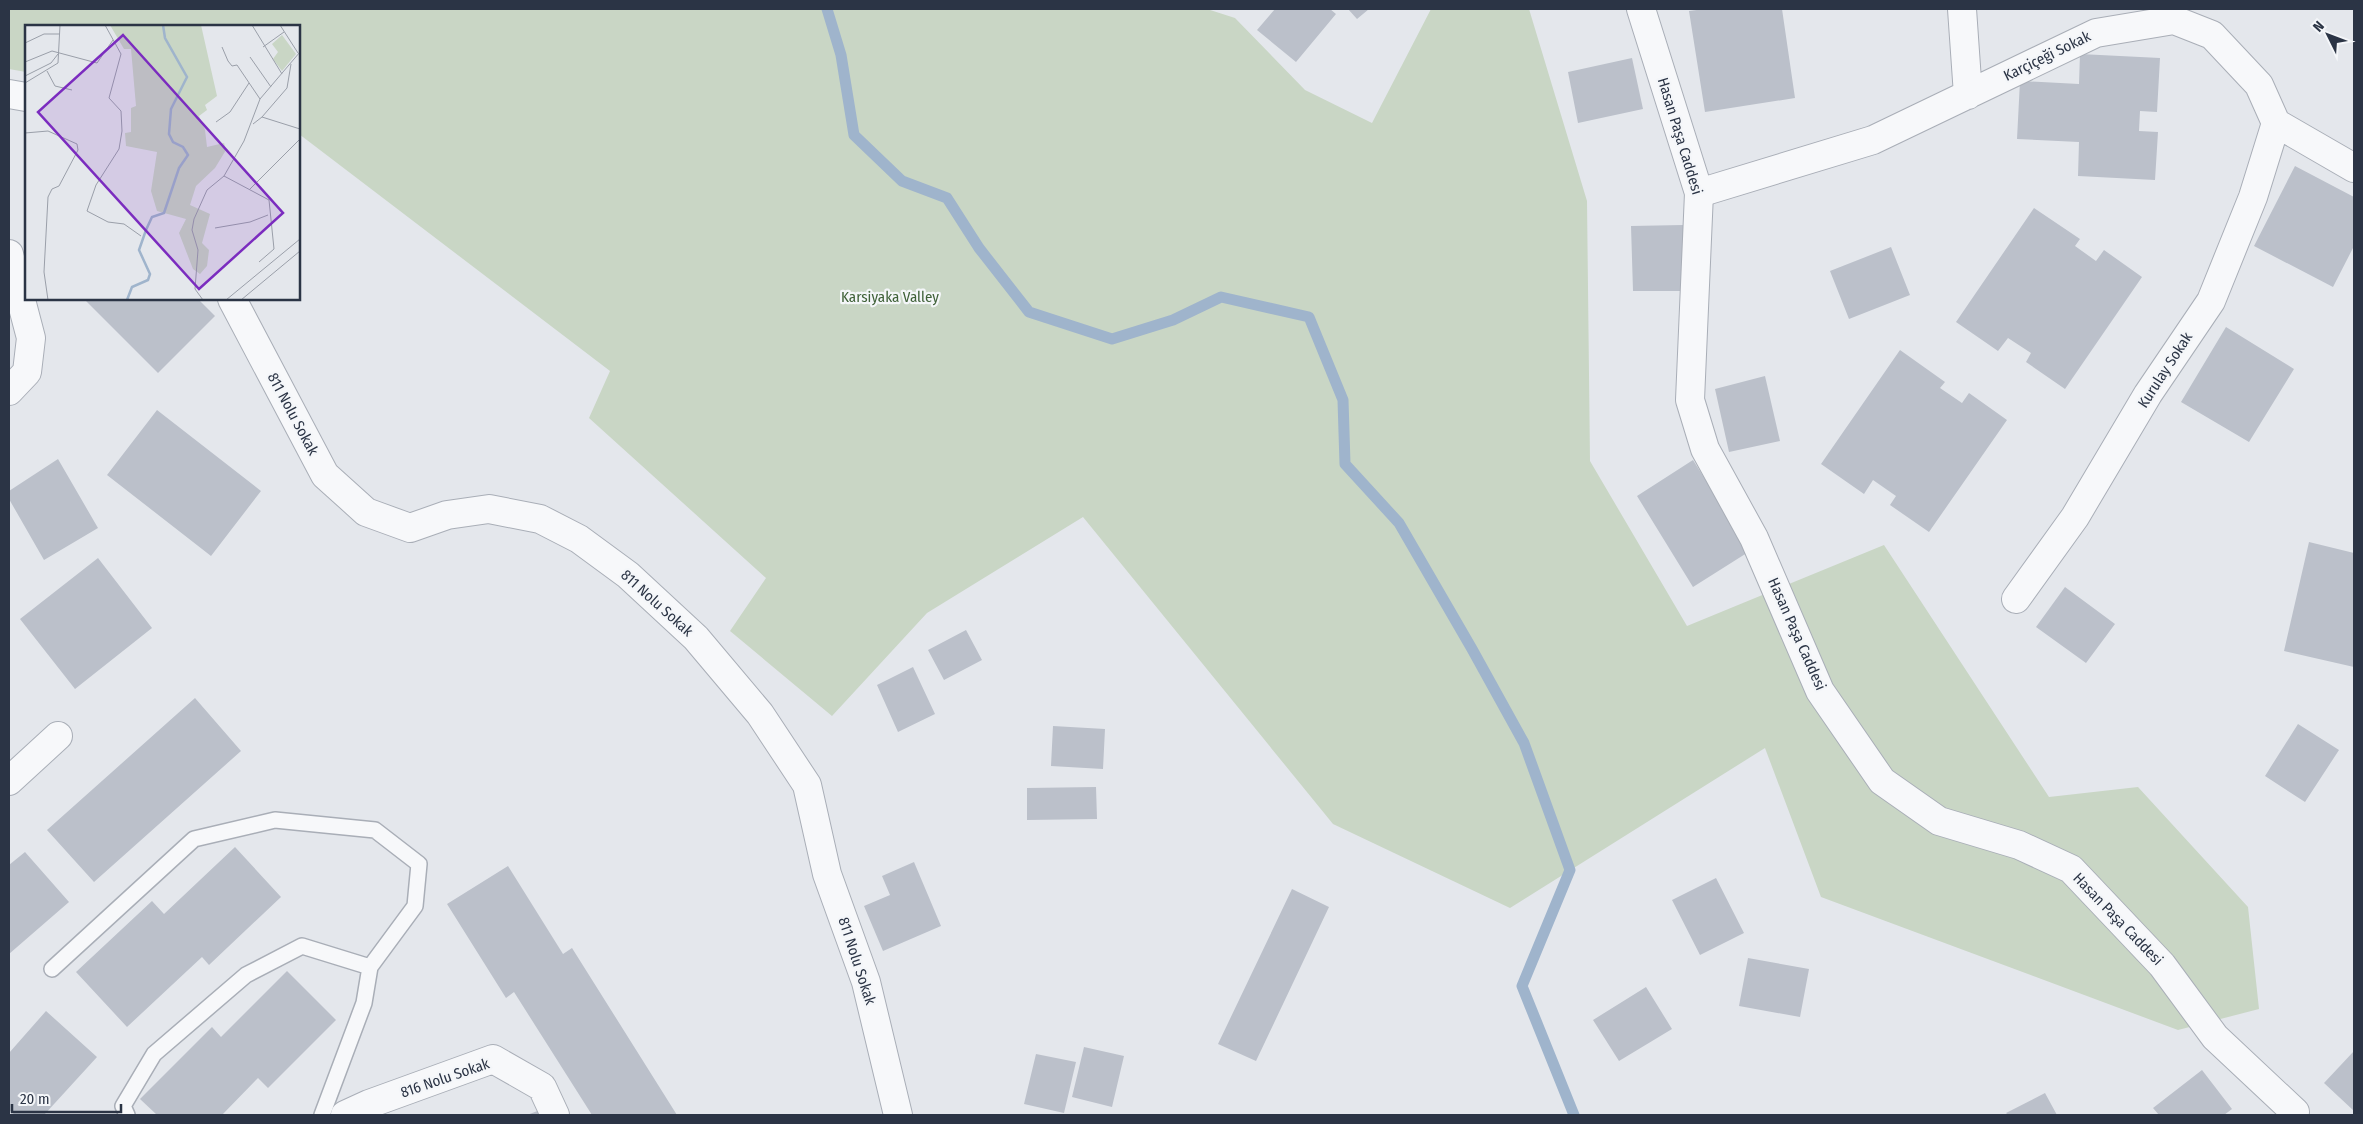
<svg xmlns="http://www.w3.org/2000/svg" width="2363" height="1124" font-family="'Fira Sans Condensed',sans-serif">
  <rect width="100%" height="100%" fill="#e4e7ec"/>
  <path fill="#c9d6c5" d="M9,9H1207L1235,18L1305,90L1372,123L1431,9H1529L1587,201L1590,461L1687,626L1884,545L2049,797L2138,787L2248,907L2259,1009L2178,1030L1821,897L1765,748L1510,908L1333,824L1083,517L927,613L832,716L730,631L766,578L589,418L610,371L299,134V26H26V72L9,69Z"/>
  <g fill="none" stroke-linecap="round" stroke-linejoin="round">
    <path stroke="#9fb4cc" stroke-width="11" d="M827,9L841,55L854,135L902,181L947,198L979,248L1029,312L1112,339L1173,320L1221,297L1309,317L1343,400L1345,464L1399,523L1472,649L1524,743L1570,870L1522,986L1574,1115"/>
  </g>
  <path fill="#bbc0ca" d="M1275,9H1330L1336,14L1296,62L1257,30Z
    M1348,9H1369L1357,19Z
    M1704,9H1782L1795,98L1705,112L1689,11Z
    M2080,54L2160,58L2157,112L2140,111L2139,131L2158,132L2155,180L2078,176L2079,142L2017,139L2020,81L2079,84Z
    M1632,58L1643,109L1578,123L1568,72Z
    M2295,166L2354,197V246L2333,287L2254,246Z
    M2034,208L2080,239L2075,246L2096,261L2104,250L2142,277L2065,389L2026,362L2031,353L2008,338L1998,351L1956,322Z
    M1683,225L1684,291H1633L1631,226Z
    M1891,247L1910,295L1849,319L1830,271Z
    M84,299H198L215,316L158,373Z
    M2226,327L2294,369L2249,442L2181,402Z
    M1900,350L1945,382L1940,388L1962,403L1969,393L2007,420L1929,532L1890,505L1896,496L1873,480L1864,494L1821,464Z
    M1765,376L1780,441L1729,452L1715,389Z
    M157,410L261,491L211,556L107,475Z
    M58,459L98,528L44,560L9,499V491Z
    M1693,460L1750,551L1693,587L1637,496Z
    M2309,542L2354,553V667L2284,651Z
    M98,558L152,628L75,689L20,619Z
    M2065,587L2115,624L2086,663L2036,627Z
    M966,630L982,660L944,680L928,650Z
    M913,667L935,714L898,732L877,685Z
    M195,698L241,751L94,882L47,830Z
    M2298,724L2339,750L2305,802L2265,776Z
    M1053,726L1105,729L1103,769L1051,766Z
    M1096,787L1097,819L1027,820V788Z
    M235,847L281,897L209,965L202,957L127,1027L76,972L152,901L164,914Z
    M25,852L69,902L9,954V865Z
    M914,862L941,926L883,951L864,906L890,895L882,876Z
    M508,866L563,954L572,948L677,1115H592L514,992L506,998L447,904Z
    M1716,878L1744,933L1700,955L1672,900Z
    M1292,889L1329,907L1256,1061L1218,1044Z
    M1748,958L1809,969L1800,1017L1739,1006Z
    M287,971L336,1020L268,1088L258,1078L222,1115H157L140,1099L212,1027L221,1037Z
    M1646,987L1672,1029L1619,1061L1593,1020Z
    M46,1011L97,1057L44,1115H15L9,1110V1053Z
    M1084,1047L1124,1056L1112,1107L1072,1097Z
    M2354,1051V1111L2324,1083Z
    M1036,1054L1076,1062L1064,1113L1024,1104Z
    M2202,1070L2232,1109L2224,1115H2159L2153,1108Z
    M2045,1093L2057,1115H2008L2006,1113Z
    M540,1110L543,1115H527Z"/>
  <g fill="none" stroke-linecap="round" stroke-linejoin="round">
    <g stroke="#a9aeb7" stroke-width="18">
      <path id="service" d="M52,969L194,839L275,820L375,830L419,864L415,906L370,967L364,1003L322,1115
        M127,1115L123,1106L154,1054L246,975L302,946L370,967"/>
    </g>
    <g stroke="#a9aeb7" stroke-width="30">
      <path id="minor" d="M1962,9L1968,95
        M9,94L26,97
        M1699,193L1873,140L2096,33L2174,20L2212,35L2259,85L2276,123L2354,168
        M9,254L31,338L27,372L9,391
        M232,299L325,475L366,512L410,528L447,515L489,509L540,519L579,539L628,575L696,638L760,714L807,785L827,874L866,982L898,1115
        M2016,599L2075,517L2148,394L2211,301L2253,197L2276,123
        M9,781L58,736
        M345,1115L369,1104L493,1059L542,1087L555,1115"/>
    </g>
    <g stroke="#a9aeb7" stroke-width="30">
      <path id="tertiary" d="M1641,9L1699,193L1690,400L1705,449L1754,538L1820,691L1882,781L1939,821L2019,845L2071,869L2162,965L2215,1037L2295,1112"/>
    </g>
    <use href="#service" stroke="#f7f8fa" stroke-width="15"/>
    <use href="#minor" stroke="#f7f8fa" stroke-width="28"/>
    <use href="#tertiary" stroke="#f7f8fa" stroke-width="28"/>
  </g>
  <g text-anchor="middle" stroke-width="4.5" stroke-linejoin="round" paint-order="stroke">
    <g font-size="15" fill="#2b3445" stroke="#f4f6f9">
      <text transform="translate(2047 56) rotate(-26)" y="5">Karçiçeği Sokak</text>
      <text transform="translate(1680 136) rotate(73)" y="5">Hasan Paşa Caddesi</text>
      <text transform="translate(2165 370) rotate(-57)" y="5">Kurulay Sokak</text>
      <text transform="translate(293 414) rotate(62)" y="5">811 Nolu Sokak</text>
      <text transform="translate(657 603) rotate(42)" y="5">811 Nolu Sokak</text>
      <text transform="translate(1797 634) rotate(66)" y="5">Hasan Paşa Caddesi</text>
      <text transform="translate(2118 919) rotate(46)" y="5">Hasan Paşa Caddesi</text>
      <text transform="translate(857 961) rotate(72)" y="5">811 Nolu Sokak</text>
      <text transform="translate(445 1078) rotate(-19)" y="5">816 Nolu Sokak</text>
    </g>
    <g font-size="15" fill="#3f6138" stroke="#f4f6f9">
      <text x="890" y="302">Karsiyaka Valley</text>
    </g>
  </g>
  <g transform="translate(25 25)">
    <rect width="275" height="275" fill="#e4e7ec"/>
    <path d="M85,0H176L192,71L180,80L182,85L174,91L180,105L182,122L199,118L201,125L190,143L171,161L165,180L185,189L177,218L184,225L182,241L175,249L168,244L154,208L161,194L132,186L126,166L132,127L101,121L100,108L106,107V83L111,81L106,24H99ZM257,10L271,29L257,46L248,34L253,27L247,19Z" fill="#c9d6c5"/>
    <path fill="none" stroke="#9fb4cc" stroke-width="2.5" d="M102,275L107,262L123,255L125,249L114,225L121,205L127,192L139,188L154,143L163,130L158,122L148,117L144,109L146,84L162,52L140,13L138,0"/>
    <path fill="none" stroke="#9a9fa9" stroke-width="1" d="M80,0L96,29L84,73L96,86L97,106L94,124L71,160L62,186L83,197L99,199L116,211M227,0L257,49M255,0L273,28M0,18L19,9H35M197,22L203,36L207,41L212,40L235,74M238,22L259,7M225,32L246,62M0,37L27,26L72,38L88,15M22,46L30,61L47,65M0,51L26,38L33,29M0,58L33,38L35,0M237,92L262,63L266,39M191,97L205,87L224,58M228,99L237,92L275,104M0,108L23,106L52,119L53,125L34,161L27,164L23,172L19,247L23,275M199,151L244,175L249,224L234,237M224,165L275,114M190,203L225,197L243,190M178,275L170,264L173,225L167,205L169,194L182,165L199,151L219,116L235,74L275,27M201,275L275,214M216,275L275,226"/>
    <path fill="#7b2cbf" fill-opacity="0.15" stroke="#7b2cbf" stroke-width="2.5" d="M98,10L258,188L174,264L13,87Z"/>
    <rect width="275" height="275" fill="none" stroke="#2b3445" stroke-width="2.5"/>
  </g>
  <rect width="2363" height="1124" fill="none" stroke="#2b3445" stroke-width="20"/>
  <g transform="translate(2328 35) rotate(312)" stroke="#f4f6f9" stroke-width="4" paint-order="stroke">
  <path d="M0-4L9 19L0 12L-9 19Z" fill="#2b3445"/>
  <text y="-8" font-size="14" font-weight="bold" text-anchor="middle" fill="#2b3445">N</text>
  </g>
  <path d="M12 1104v8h109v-8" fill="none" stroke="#2b3445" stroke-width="2.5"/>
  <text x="20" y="1104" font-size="15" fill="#2b3445" stroke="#f4f6f9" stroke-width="4" paint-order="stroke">20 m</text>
</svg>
